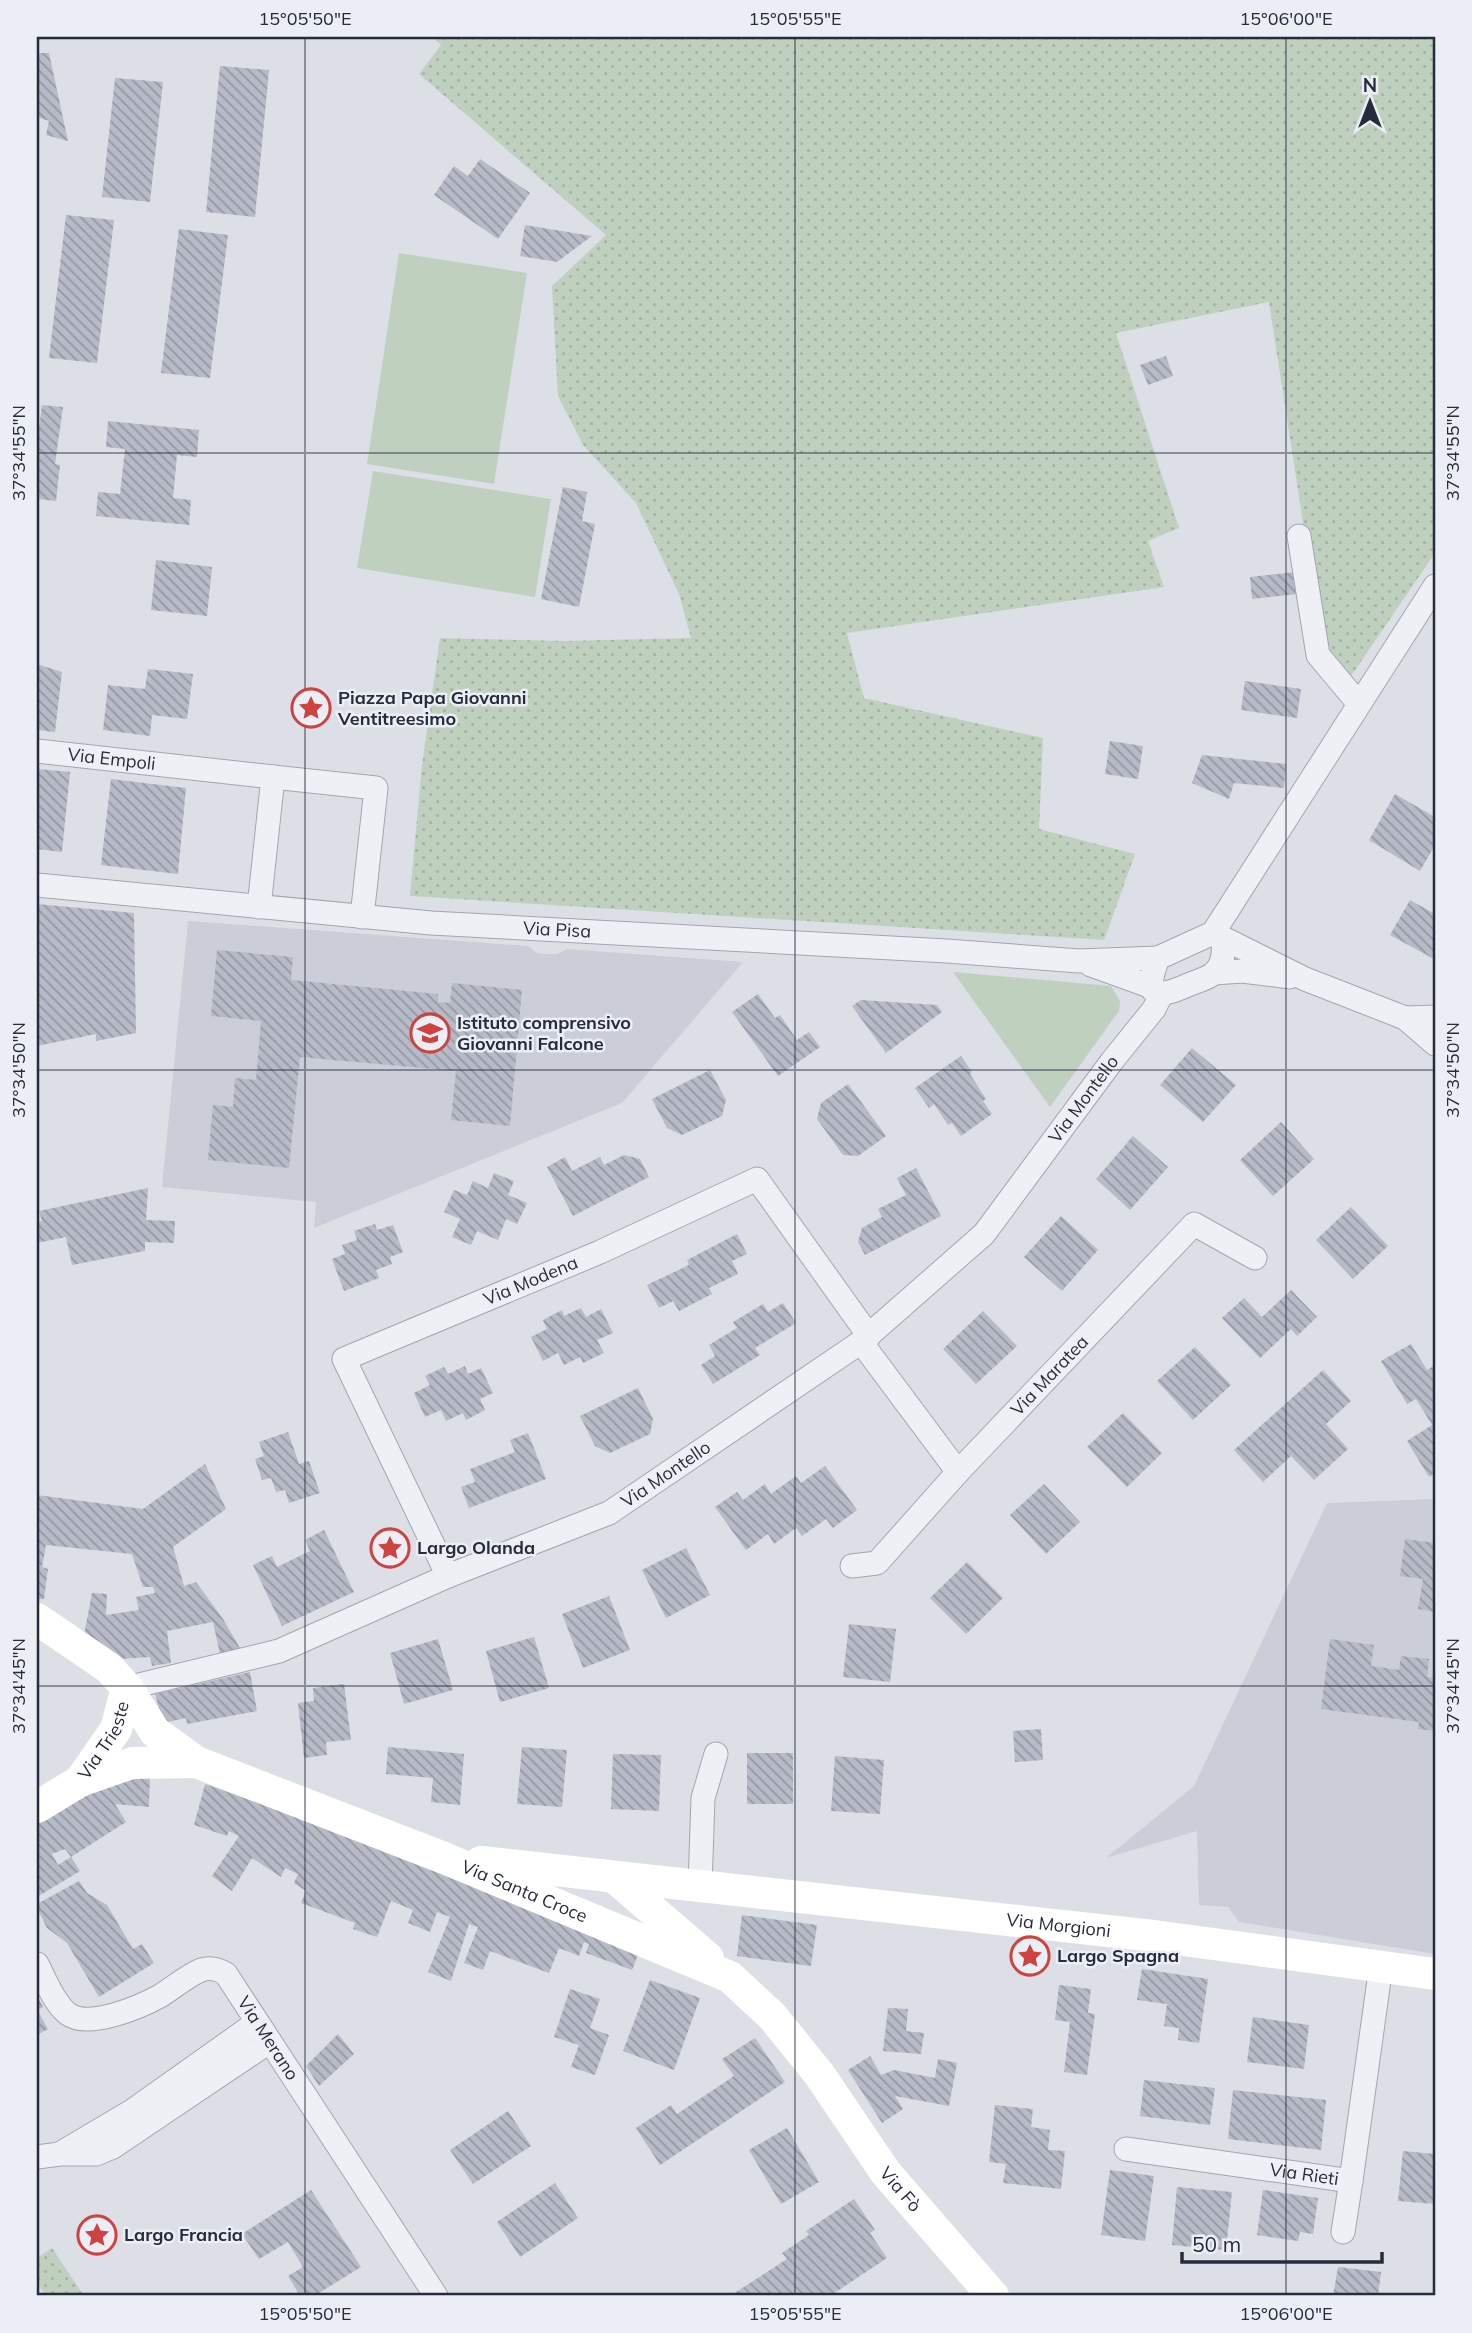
<svg xmlns="http://www.w3.org/2000/svg" width="1472" height="2333" font-family="Mulish,sans-serif">
  <defs>
    <pattern id="grass-dots" width="8" height="8" patternUnits="userSpaceOnUse" patternTransform="scale(1.75)"><rect width="8" height="8" fill="#bfd1be"/><path d="M2 2h.1M6 6h.1" fill="none" stroke="#a4b4a4" stroke-width="1.8" stroke-linecap="round"/></pattern>
    <pattern id="building-back-hatch" width="6" height="6" patternUnits="userSpaceOnUse" patternTransform="scale(1.75)"><rect width="6" height="6" fill="#b7bac7"/><path d="M-1 5l2 2M0 0l6 6M5-1l2 2" fill="none" stroke="#9597a3"/></pattern>
  </defs>
  <rect width="100%" height="100%" fill="#dddfe7"/>
  <path fill="#cbced9" d="M188,921L528,946L537,953L547,954H557L567,949L743,962L622,1103L314,1228L316,1202L162,1187Z
    M1435,1499V1954L1239,1922L1228,1907L1199,1905L1197,1831L1106,1858L1194,1786L1327,1503Z"/>
  <path fill="url(#grass-dots)" d="M432,37H1435V553L1347,682L1322,646L1269,302L1116,333L1179,528L1148,541L1164,587L847,633L864,698L1043,738L1039,829L1135,854L1104,940L410,896L422,765L440,638L565,641L691,638L679,594L636,503L583,445L558,396L552,286L606,235L419,74L441,45Z
    M52,2248L84,2296H46L37,2283V2258Z"/>
  <path fill="#bfd1be" d="M399,253L527,273L494,484L367,464Z
    M373,471L551,499L535,597L357,568Z
    M953,972L1111,986L1120,1001L1119,1011L1050,1107Z"/>
  <path fill="url(#building-back-hatch)" fill-rule="evenodd" d="M37,53H49L68,141L46,135L49,121L37,117Z
    M220,66L269,70L255,217L206,212Z
    M115,78L163,82L150,202L102,197Z
    M480,159L530,193L498,239L434,195L454,166L468,176Z
    M66,215L114,220L97,363L49,358Z
    M525,225L592,236L557,262L520,256Z
    M179,229L228,235L210,378L161,373Z
    M1166,356L1173,376L1148,385L1140,365Z
    M42,405L63,407L55,464L60,465L56,501L37,499V445Z
    M108,421L199,430L197,457L177,455L173,498L191,500L189,525L96,516L98,492L120,494L125,449L106,447Z
    M563,487L587,492L582,521L595,524L579,607L541,599Z
    M156,560L212,567L207,616L151,610Z
    M1296,572L1298,594L1252,599L1250,577Z
    M37,664L62,672L55,732L37,730Z
    M148,669L193,674L187,719L152,715L150,736L103,730L108,685L145,689Z
    M1245,681L1301,689L1297,718L1241,710Z
    M1110,741L1143,746L1138,779L1105,774Z
    M1202,755L1286,764L1284,788L1234,783L1229,799L1192,783Z
    M37,769L70,772L62,852L37,849Z
    M111,779L186,788L178,874L101,865Z
    M1395,794L1435,817V845L1420,871L1369,840Z
    M1410,900L1435,914L1434,959L1390,935Z
    M37,904L134,913L136,1033L96,1041V1034L37,1046Z
    M217,950L293,957L291,980L438,994V1002L450,1003L452,983L522,990L510,1126L451,1120L456,1071L300,1057L289,1168L208,1160L213,1105L233,1107L235,1078L256,1080L261,1021L211,1016Z
    M758,994L775,1018L780,1015L797,1040L809,1032L820,1047L778,1076L732,1012Z
    M861,1000L937,1005L942,1012L886,1053L852,1006Z
    M1192,1048L1236,1085L1203,1122L1160,1085Z
    M961,1056L972,1072L970,1074L986,1099L983,1101L992,1114L961,1136L952,1123L948,1125L934,1104L929,1108L915,1088Z
    M710,1070L726,1100L722,1116L682,1135L667,1128L652,1099Z
    M848,1084L886,1136L858,1156L843,1155L817,1119L821,1103Z
    M1281,1122L1314,1159L1273,1196L1240,1160Z
    M1133,1136L1168,1167L1130,1210L1096,1179Z
    M624,1155L640,1159L649,1177L573,1216L547,1167L565,1157L572,1171L600,1157L604,1165Z
    M916,1168L941,1216L865,1255L858,1242L862,1228L882,1217L878,1209L906,1195L897,1178Z
    M494,1173L514,1181L508,1195L527,1203L517,1224L506,1219L498,1240L477,1231L471,1245L452,1237L460,1219L444,1212L454,1190L467,1195L473,1181L488,1188Z
    M148,1188L146,1220L175,1221L174,1243L145,1242V1251L72,1265L66,1237L37,1243V1222L42,1221L39,1211Z
    M1351,1207L1388,1246L1353,1279L1316,1240Z
    M1061,1216L1098,1250L1062,1291L1024,1257Z
    M375,1224L377,1230L393,1225L403,1252L390,1257L392,1264L376,1270L379,1278L344,1291L332,1259L345,1254L342,1245L357,1240L354,1231Z
    M737,1234L747,1254L732,1261L738,1274L709,1288L712,1294L679,1311L673,1301L659,1308L647,1285L689,1265L687,1260Z
    M1291,1290L1317,1317L1297,1336L1291,1329L1260,1358L1222,1318L1244,1298L1262,1317Z
    M783,1303L796,1323L755,1348L760,1355L713,1384L701,1365L715,1356L709,1345L737,1328L733,1322L763,1304L768,1312Z
    M581,1308L586,1317L601,1309L613,1333L597,1340L604,1353L583,1363L580,1357L564,1365L558,1353L543,1361L531,1337L547,1329L543,1320L562,1310L564,1316Z
    M983,1311L1017,1346L976,1384L943,1349Z
    M1411,1344L1427,1370L1435,1365V1473L1429,1477L1407,1441L1432,1425L1416,1399L1407,1404L1381,1361Z
    M1195,1347L1231,1385L1193,1420L1157,1381Z
    M465,1366L468,1374L481,1368L493,1393L480,1399L485,1410L466,1420L463,1413L446,1421L441,1410L425,1417L414,1393L430,1385L425,1376L444,1367L448,1374Z
    M1323,1370L1351,1401L1326,1424L1348,1449L1314,1480L1291,1456L1263,1482L1234,1450Z
    M638,1388L653,1419L650,1434L610,1453L595,1446L580,1416Z
    M1123,1413L1162,1453L1127,1487L1087,1447Z
    M288,1432L299,1464L309,1461L320,1493L289,1503L285,1490L276,1492L271,1478L262,1480L255,1459L264,1456L259,1442Z
    M528,1433L546,1479L469,1508L461,1487L475,1482L470,1469L515,1452L510,1440Z
    M205,1464L226,1509L173,1547L184,1586L196,1582L223,1619L240,1648L220,1654L213,1622L167,1631L171,1663L152,1666L150,1657L119,1659L84,1635L92,1593L107,1594L106,1615L139,1610L136,1597L155,1593L153,1587H143L132,1554L46,1545L42,1567L48,1569L44,1599H37V1495L143,1509Z
    M825,1466L857,1510L833,1528L826,1519L802,1536L796,1528L774,1544L768,1534L746,1550L715,1507L737,1492L743,1500L765,1484L771,1494L796,1476L801,1483Z
    M1044,1484L1080,1522L1046,1554L1010,1515Z
    M324,1530L354,1592L282,1626L253,1565L272,1556L277,1567L310,1551L305,1540Z
    M1405,1539L1435,1543V1612L1418,1609L1423,1579L1400,1576Z
    M686,1548L710,1595L666,1618L642,1570Z
    M967,1562L1003,1598L966,1634L930,1598Z
    M609,1596L630,1650L583,1668L562,1614Z
    M849,1624L896,1629L890,1682L843,1677Z
    M534,1637L549,1688L500,1702L486,1651Z
    M438,1639L453,1690L404,1704L390,1653Z
    M1330,1639L1374,1645L1371,1666L1399,1670L1401,1656L1429,1659L1427,1677L1435,1678V1731L1418,1729L1419,1722L1321,1709Z
    M250,1672L257,1711L187,1724L186,1718L163,1723L155,1694Z
    M344,1684L351,1740L326,1742L327,1755L304,1758L298,1703L314,1701L313,1688Z
    M1041,1729L1043,1760L1015,1762L1013,1731Z
    M388,1747L464,1754L460,1805L431,1802L433,1778L386,1774Z
    M522,1747L567,1750L562,1807L517,1804Z
    M747,1753H793V1804H747Z
    M613,1754L661,1755L659,1811L611,1809Z
    M835,1756L884,1760L880,1814L831,1811Z
    M150,1772L149,1807L115,1804L126,1822L71,1857L80,1871L37,1897V1823L47,1820L103,1785ZM65,1849L71,1857L58,1865L52,1854Z
    M205,1784L267,1806L640,1950L632,1970L586,1953L589,1944L584,1942L579,1956L559,1948L549,1973L490,1951L483,1970L464,1963L478,1927L469,1924L451,1981L428,1972L450,1917L437,1912L430,1932L408,1923L413,1910L391,1901L377,1937L353,1929L355,1923L301,1903L306,1891L294,1883L298,1874L285,1868L281,1877L252,1858L232,1891L212,1876L239,1836L229,1831L227,1836L194,1825Z
    M79,1881L87,1893L107,1905L133,1949L142,1944L154,1963L99,1997L67,1943L47,1928L37,1908V1904Z
    M742,1915L817,1925L811,1966L737,1956Z
    M1142,1969L1208,1979L1199,2043L1178,2040L1179,2028L1164,2026L1167,2004L1137,2000Z
    M650,1980L700,1998L674,2070L623,2051Z
    M1059,1985L1091,1989L1088,2013L1095,2014L1087,2075L1064,2072L1070,2022L1055,2020Z
    M570,1989L600,1999L590,2028L609,2035L595,2075L571,2067L579,2045L554,2037Z
    M37,1996L43,2007L37,2010L48,2029L37,2035Z
    M888,2008L908,2009L906,2031L924,2033L921,2054L883,2051Z
    M1253,2017L1309,2025L1304,2069L1247,2062Z
    M338,2034L354,2054L319,2086L306,2066Z
    M755,2038L785,2082L660,2165L636,2128L671,2105L677,2114L734,2076L722,2059Z
    M870,2056L881,2075L894,2070L935,2078L938,2059L957,2063L949,2106L895,2096L903,2109L882,2123L848,2070Z
    M1144,2080L1215,2088L1210,2125L1140,2116Z
    M1233,2090L1326,2100L1321,2150L1228,2139Z
    M995,2105L1033,2109L1031,2127L1050,2130L1048,2150L1065,2151L1061,2189L1003,2183L1006,2164L989,2162Z
    M508,2111L531,2146L473,2184L450,2150Z
    M787,2128L819,2182L781,2204L749,2150Z
    M1403,2151L1435,2154V2204L1398,2201Z
    M1110,2170L1154,2176L1145,2241L1101,2235Z
    M555,2183L578,2218L520,2257L497,2222Z
    M1177,2187L1232,2192L1226,2250L1172,2245Z
    M311,2190L361,2267L314,2296H300L288,2276L303,2267L288,2242L259,2259L242,2234Z
    M1263,2190L1318,2198L1313,2234L1300,2232L1298,2241L1257,2235Z
    M854,2199L875,2230L870,2233L887,2258L830,2296H730L787,2259L782,2253L809,2235L806,2231Z
    M1338,2267L1381,2272L1378,2296H1333Z"/>
  <g fill="none" stroke-linecap="round" stroke-linejoin="round">
    <g stroke="#a2a5b1" stroke-width="25">
      <g id="street">
        <path d="M1299,536L1318,655L1359,704"/>
        <path id="s1" d="M37,751L273,777"/>
        <path id="s2" d="M37,885L431,923L947,951L1079,961L1158,958"/>
        <path d="M259,907L273,777L376,788L362,917"/>
        <path d="M1213,933L1435,586"/>
        <path d="M1213,933L1223,938C1224,951 1224,965 1213,974C1206,979 1195,982 1188,985C1154,1000 1143,997 1158,958Z"/>
        <path d="M1223,938L1305,979L1405,1018L1435,1044"/>
        <path d="M1091,965L1152,987"/>
        <path d="M1214,973L1242,971L1290,977"/>
        <path d="M1405,1018L1435,1017"/>
        <path d="M861,1342L958,1472"/>
        <path id="s3" d="M852,1566L877,1563L958,1472L1194,1224L1255,1258"/>
        <path id="s4" d="M448,1576L344,1359L600,1252L757,1179L869,1336"/>
        <path id="s5" d="M127,1688L279,1651L448,1576L609,1513L861,1342L984,1234L1112,1061L1154,1009L1161,995"/>
        <path d="M700,1886L703,1798L716,1754"/>
        <path id="s6" d="M37,1964C45,1979 54,2003 68,2014C89,2029 140,2007 160,1996C173,1988 187,1976 201,1970C211,1967 218,1969 226,1974L436,2296"/>
        <path id="s7" d="M1126,2149L1351,2181L1381,1966"/>
        <path d="M61,2153L132,2111L256,2023"/>
        <path d="M37,2157L60,2154H96L113,2147L269,2042"/>
        <path d="M1343,2232L1351,2181"/>
      </g>
    </g>
    <use href="#street" stroke="#eff0f5" stroke-width="23"/>
    <g stroke="#fff" stroke-width="32">
      <path id="s8" d="M37,1619L109,1668L127,1688L155,1732L196,1762L444,1858L730,1977L772,2016L819,2074L886,2173L993,2296"/>
      <path d="M80,1781L132,1763L196,1762"/>
      <path id="s9" d="M37,1807L80,1781L116,1729L127,1688"/>
      <path id="s10" d="M481,1862L1154,1936L1435,1974"/>
      <path d="M614,1877L708,1958"/>
    </g>
  </g>
  <path fill="none" stroke="#262b3d" stroke-width="2" stroke-opacity="0.45" d="M305,37V2296M795,37V2296M1286,37V2296M37,453H1435M37,1070H1435M37,1686H1435"/>
  <defs>
    <g id="sight-ring" transform="scale(2.0125)"><circle r="9.5" fill="#eceef5" stroke="#ce423f" stroke-width="1.5"/><path d="M0-6L1.8-2.2L6-1.7L2.9 1.2L3.7 5.4L0 3.3L-3.7 5.4L-2.9 1.2L-6-1.7L-1.8-2.2Z" fill="#ce423f"/></g>
    <g id="school-ring" transform="scale(2.0125)"><circle r="9.5" fill="#eceef5" stroke="#ce423f" stroke-width="1.5"/><path d="M0-5L7-2L0 1L-7-2ZM-4 1L0 2.5L4 1V4Q0 6-4 4Z" fill="#ce423f"/></g>
  </defs>
  <g fill-rule="evenodd">
    <use href="#sight-ring" x="311" y="708"/>
    <use href="#school-ring" x="430" y="1033"/>
    <use href="#sight-ring" x="390" y="1548"/>
    <use href="#sight-ring" x="1030" y="1956"/>
    <use href="#sight-ring" x="97" y="2235"/>
  </g>
  <g text-anchor="middle" stroke-width="5" stroke-linejoin="round" paint-order="stroke">
    <g font-size="18" font-weight="bold" fill="#262b3d" stroke="#eceef5" text-anchor="start">
      <text x="338" y="704">Piazza Papa Giovanni<tspan x="338" dy="21">Ventitreesimo</tspan></text>
      <text x="457" y="1029">Istituto comprensivo<tspan x="457" dy="21">Giovanni Falcone</tspan></text>
      <text x="417" y="1554">Largo Olanda</text>
      <text x="1057" y="1962">Largo Spagna</text>
      <text x="124" y="2241">Largo Francia</text>
    </g>
    <g font-size="18" fill="#262b3d" stroke="#eceef5">
      <text dy="6" stroke="none"><textPath href="#s1" startOffset="75">Via Empoli</textPath></text>
      <text dy="6" stroke="none"><textPath href="#s2" startOffset="522">Via Pisa</textPath></text>
      <text dy="6" stroke="none"><textPath href="#s5" startOffset="1150">Via Montello</textPath></text>
      <text dy="6" stroke="none"><textPath href="#s4" startOffset="443">Via Modena</textPath></text>
      <text dy="6" stroke="none"><textPath href="#s3" startOffset="280">Via Maratea</textPath></text>
      <text dy="6" stroke="none"><textPath href="#s5" startOffset="583">Via Montello</textPath></text>
      <text dy="6" stroke="none"><textPath href="#s9" startOffset="98">Via Trieste</textPath></text>
      <text dy="6" stroke="none"><textPath href="#s8" startOffset="570">Via Santa Croce</textPath></text>
      <text dy="6" stroke="none"><textPath href="#s10" startOffset="581">Via Morgioni</textPath></text>
      <text dy="6" stroke="none"><textPath href="#s6" startOffset="308">Via Merano</textPath></text>
      <text dy="6" stroke="none"><textPath href="#s7" startOffset="180">Via Rieti</textPath></text>
      <text dy="6" stroke="none"><textPath href="#s8" startOffset="1066">Via Fò</textPath></text>
    </g>
  </g>
  <rect width="1472" height="2333" fill="none" stroke="#eceef5" stroke-width="77"/>
  <g transform="translate(1370 102)" stroke="#eceef5" stroke-width="5" paint-order="stroke">
  <path d="M0-5L12 26L0 18L-12 26Z" fill="#262b3d"/>
  <text y="-10" font-size="19" font-weight="bold" text-anchor="middle" fill="#262b3d">N</text>
  </g>
  <path d="M1182 2252v10h200v-10" fill="none" stroke="#262b3d" stroke-width="3.5"/>
  <text x="1192" y="2252" font-size="21" fill="#262b3d" stroke="#eceef5" stroke-width="5" paint-order="stroke">50 m</text>
  <rect x="38" y="38" width="1396" height="2256" fill="none" stroke="#262b3d" stroke-width="2.5"/>
  <g font-size="18" text-anchor="middle" fill="#262b3d">
    <text x="305" y="25">15°05'50"E</text>
    <text x="795" y="25">15°05'55"E</text>
    <text x="1286" y="25">15°06'00"E</text>
    <text transform="translate(19 453) rotate(-90)" y="6">37°34'55"N</text>
    <text transform="translate(1453 453) rotate(-90)" y="6">37°34'55"N</text>
    <text transform="translate(19 1070) rotate(-90)" y="6">37°34'50"N</text>
    <text transform="translate(1453 1070) rotate(-90)" y="6">37°34'50"N</text>
    <text transform="translate(19 1686) rotate(-90)" y="6">37°34'45"N</text>
    <text transform="translate(1453 1686) rotate(-90)" y="6">37°34'45"N</text>
    <text x="305" y="2320">15°05'50"E</text>
    <text x="795" y="2320">15°05'55"E</text>
    <text x="1286" y="2320">15°06'00"E</text>
  </g>
</svg>
